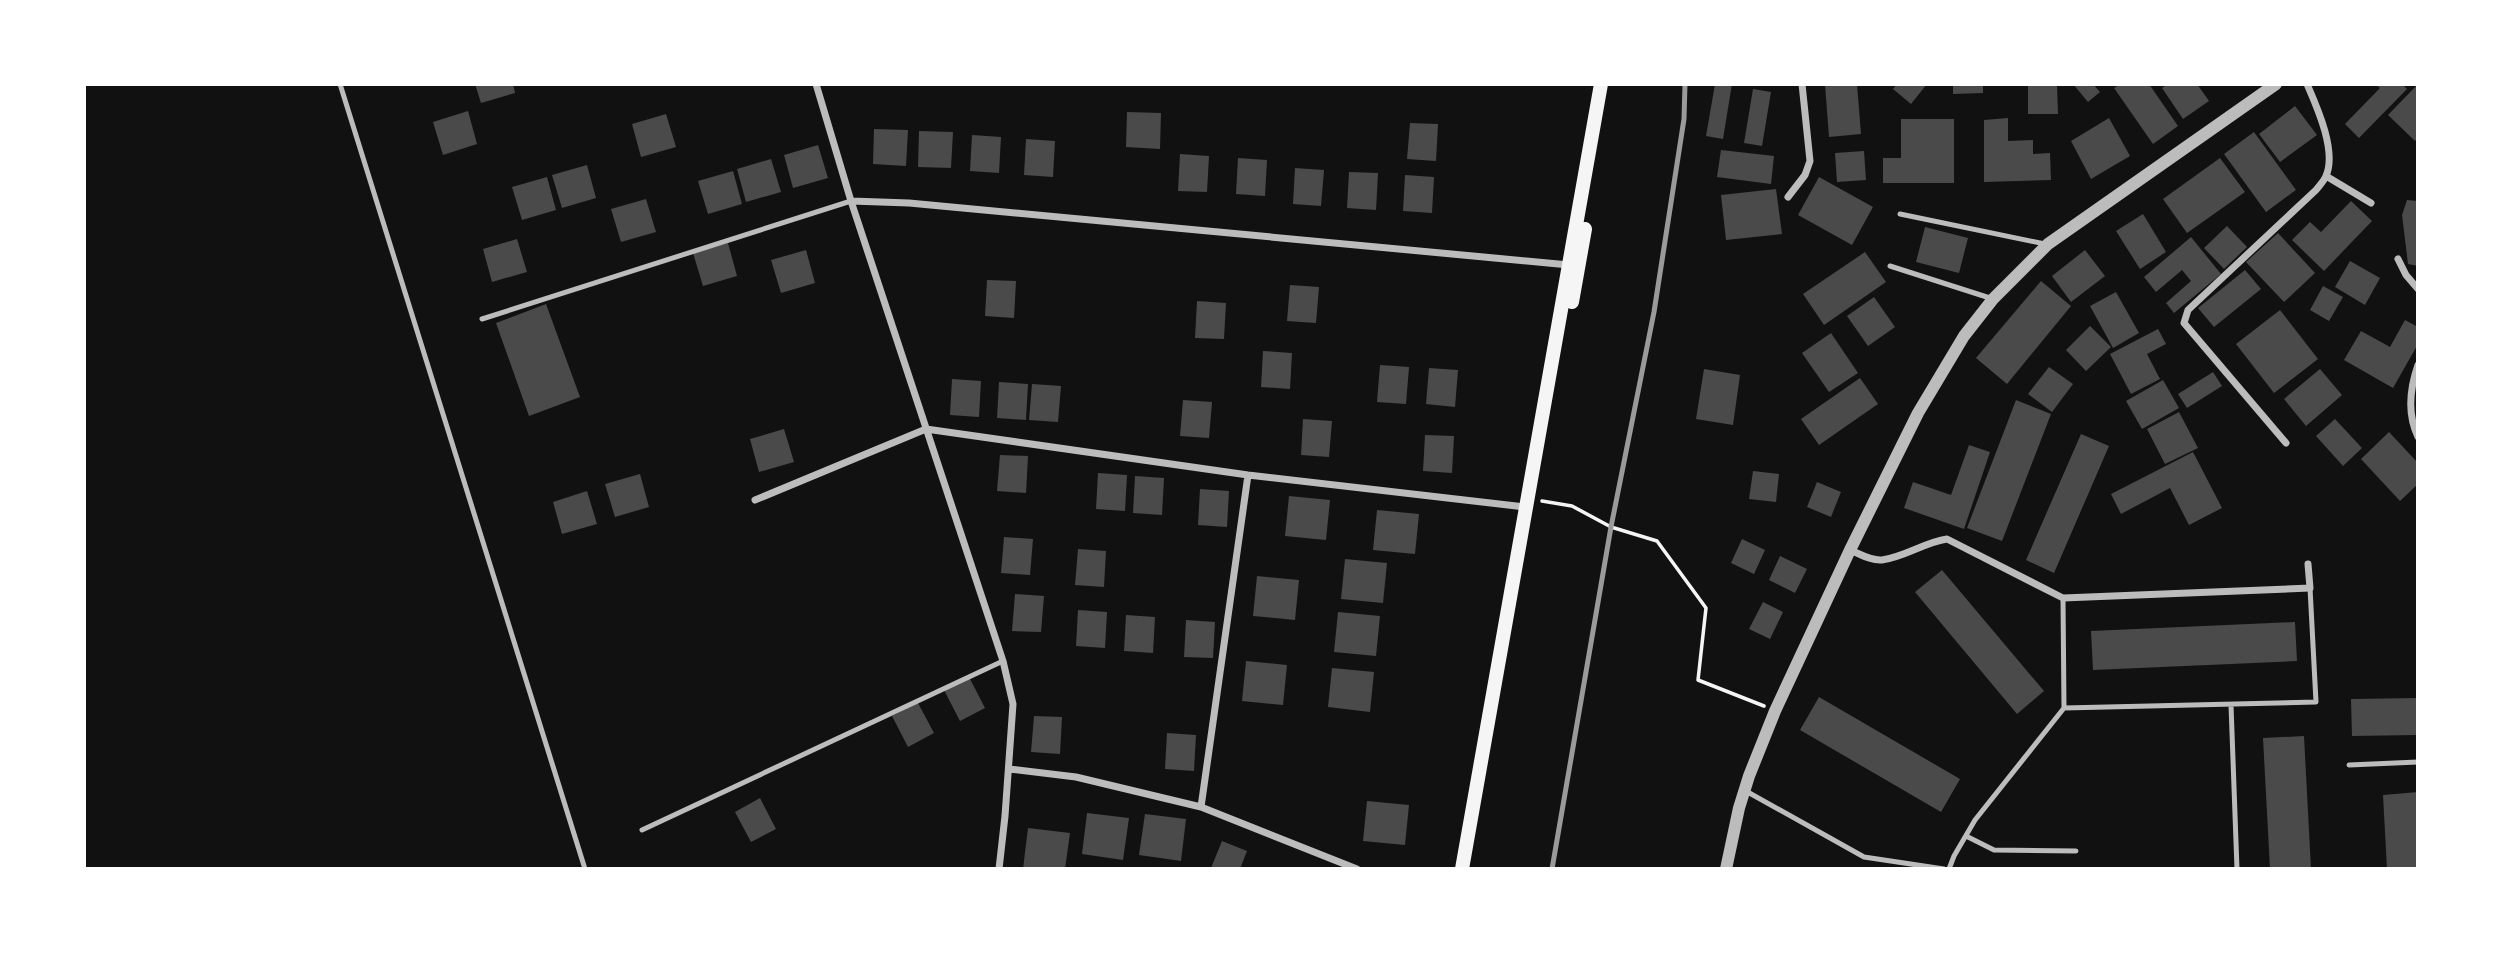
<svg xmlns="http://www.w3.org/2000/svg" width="2502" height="953" font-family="'IBM Plex Sans',sans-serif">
  <rect width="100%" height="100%" fill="#111"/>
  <path fill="#4a4a4a" d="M475,84H513L515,93L481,103Z
    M1715,84H1732L1723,139L1706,136Z
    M1825,84H1857L1861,134L1829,137Z
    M1897,84H1927L1911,104L1893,89Z
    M1953,84H1983V93L1953,94Z
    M2028,84H2057L2058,114H2028Z
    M2073,84H2093L2100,92L2088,102Z
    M2121,84H2149L2178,126L2153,144L2114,88Z
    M2168,84H2197L2209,101L2183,119L2162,88Z
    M2375,84H2402L2407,89L2359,138L2345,124L2380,88Z
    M2418,84V137L2415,141L2388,115Z
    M1753,89L1771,92L1762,146L1744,143Z
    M2295,106L2317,135L2280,162L2259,134Z
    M468,111L477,144L443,155L433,122Z
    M1127,112L1161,113L1160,149L1126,147Z
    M666,114L676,147L641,157L632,124Z
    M2008,118V141L2033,140V154L2050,153L2051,180L1984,182V120Z
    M2109,118L2130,156L2091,179L2071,141Z
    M1901,119H1954V183H1883V158H1901Z
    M1410,123L1438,124L1436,161L1407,159Z
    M874,129L908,130L906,166L873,164Z
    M919,131L953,132L951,168L918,167Z
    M2254,132L2296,190L2266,212L2224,154Z
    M972,135L1001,137L999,173L970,171Z
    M1026,139L1055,141L1053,177L1024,175Z
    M818,145L828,178L793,188L784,155Z
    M1721,150L1774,156L1771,184L1717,177Z
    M1864,151L1866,180L1837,182L1835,153Z
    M1180,154L1209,156L1207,192L1178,191Z
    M1238,158L1267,160L1265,196L1236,194Z
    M2220,158L2245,192L2187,233L2163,199Z
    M771,159L781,192L746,202L737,169Z
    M587,165L596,198L562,208L552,175Z
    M1295,168L1324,170L1321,206L1293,204Z
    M733,171L742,204L708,214L698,181Z
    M1349,172L1378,173L1376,210L1347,208Z
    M1405,175L1434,177L1432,213L1403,211Z
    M547,177L556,210L522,220L512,187Z
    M1819,177L1873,207L1852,245L1798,215Z
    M1776,189L1782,234L1726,240L1721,195Z
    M646,199L656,232L621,242L611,209Z
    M2407,200L2418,201V266L2408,264L2402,215Z
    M2351,201L2372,221L2324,271L2292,240L2310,222L2321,232Z
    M2143,214L2166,252L2140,269L2116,231Z
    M2227,226L2247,247L2224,269L2204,248Z
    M1925,227L1968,238L1959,273L1916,262Z
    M2278,233L2315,273L2284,302L2246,262Z
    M2191,237L2221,274L2174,313L2166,303L2191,281L2182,270L2156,292L2144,277Z
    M517,239L527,272L492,282L483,249Z
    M728,243L737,276L703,286L693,253Z
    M806,250L815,283L781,293L771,260Z
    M2085,250L2105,276L2071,302L2052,276Z
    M1865,252L1886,282L1824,325L1803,294Z
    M2350,261L2380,278L2365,305L2335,287Z
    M2245,270L2261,289L2214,327L2198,308Z
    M987,280L1016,281L1014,318L985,316Z
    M2041,281L2071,306L2007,384L1976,358Z
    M1290,285L1319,287L1316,323L1287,321Z
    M2323,286L2343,297L2329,321L2310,310Z
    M2116,292L2139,333L2113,348L2090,306Z
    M1874,297L1895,327L1868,346L1847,316Z
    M1197,301L1226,303L1224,339L1195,338Z
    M546,304L580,397L529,416L496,323Z
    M2280,310L2318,359L2274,393L2236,344Z
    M2405,320L2418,327V344L2393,388L2344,360L2361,331L2390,347Z
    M2090,326L2111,347L2086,371L2066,350Z
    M2158,329L2166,344L2147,354L2160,379L2131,394L2110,354Z
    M1831,333L1858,373L1829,392L1802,353Z
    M1263,351L1292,353L1290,389L1261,387Z
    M1380,365L1409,367L1406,404L1377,402Z
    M2049,367L2073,384L2052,412L2028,394Z
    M1429,368L1458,370L1455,407L1426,404Z
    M1704,369L1740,375L1733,425L1696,419Z
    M2320,369L2342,395L2306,426L2284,399Z
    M2213,372L2222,386L2187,408L2178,394Z
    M1860,378L1878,404L1819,445L1801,419Z
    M952,379L981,381L979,417L950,415Z
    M2163,380L2179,408L2142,429L2126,401Z
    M999,382L1028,384L1026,420L997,418Z
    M1032,384L1061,386L1058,422L1029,420Z
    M1183,400L1212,402L1209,438L1180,436Z
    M2016,400L2051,414L2002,541L1967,528Z
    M2179,412L2198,448L2165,464L2147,429Z
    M1303,419L1332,421L1329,457L1301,455Z
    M2335,419L2362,448L2343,466L2316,436Z
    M784,429L794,462L759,472L750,439Z
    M2389,432L2418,463V484L2400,501L2361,459Z
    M2081,434L2109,446L2054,573L2026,560Z
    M1425,435L1454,436L1452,473L1423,471Z
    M1969,445L1990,452L1964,529L1904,508L1913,482L1951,495Z
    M2193,452L2222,508L2189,525L2170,488L2121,514L2111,494Z
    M1000,455L1028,456L1026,493L997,491Z
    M1753,471L1779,474L1776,502L1749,499Z
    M1098,473L1127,475L1125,511L1096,509Z
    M640,474L649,507L615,517L605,484Z
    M1135,476L1164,478L1162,515L1133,513Z
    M1817,482L1841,492L1831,517L1807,507Z
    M1200,489L1229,491L1227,527L1198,525Z
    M587,491L597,524L562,534L553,502Z
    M1289,496L1330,500L1326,540L1285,536Z
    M1377,510L1419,514L1415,554L1373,550Z
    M1004,537L1033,539L1030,575L1001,573Z
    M1742,539L1765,550L1754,574L1731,563Z
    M1078,549L1106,551L1104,587L1075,585Z
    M1780,556L1807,569L1795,593L1769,580Z
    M1345,559L1387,563L1383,603L1341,599Z
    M1942,570L2044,691L2017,714L1915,592Z
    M1257,576L1299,580L1295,620L1253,616Z
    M1015,594L1044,596L1041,632L1012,631Z
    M1763,602L1783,612L1770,639L1749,629Z
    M1078,610L1107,612L1105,648L1076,646Z
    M1338,612L1380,616L1376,656L1334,652Z
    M1126,615L1155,617L1153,653L1124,651Z
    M1186,620L1215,622L1213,658L1184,657Z
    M2295,622L2297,661L2093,670L2091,631Z
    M1246,661L1287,665L1283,705L1242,701Z
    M1332,668L1374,672L1370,712L1328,707Z
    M969,677L985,708L960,721L944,690Z
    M1819,697L1960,779L1941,812L1800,730Z
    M2418,698V735L2352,736L2351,699Z
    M918,703L934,733L908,747L892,716Z
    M1034,716L1062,717L1060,754L1031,752Z
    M1167,733L1196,735L1194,771L1165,769Z
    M2304,736L2311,869H2270L2263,738Z
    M2418,792V869H2387L2383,795Z
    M760,798L776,829L751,842L735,812Z
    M1367,801L1409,805L1405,845L1363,841Z
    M1087,813L1129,818L1123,860L1082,854Z
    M1145,814L1186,819L1181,861L1139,855Z
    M1028,828L1070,833L1065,869H1023Z
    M1222,841L1247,851L1240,869L1211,868Z"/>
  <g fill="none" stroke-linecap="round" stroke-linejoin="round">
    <path stroke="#f5f5f5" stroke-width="3.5" d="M1542,501L1572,506L1611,527L1657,541L1706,608L1698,680L1764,706"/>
    <path stroke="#bcbcbc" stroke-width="5" d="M340,84L585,869
      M1900,214L2045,244
      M1890,266L1993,299
      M482,319L851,201
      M2231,705L2237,869
      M2064,708L2316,702L2310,588
      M2349,765L2418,762
      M1744,790L1864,857L1944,869
      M642,830L1003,661
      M1966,836L1994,850L2076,851
      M1949,869L1954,856L1975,820L2064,708L2063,598"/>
    <path stroke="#bcbcbc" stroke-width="7" d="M816,84L851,201L1003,661L1013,704L1005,816L999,869
      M2326,176L2371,203
      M1788,197L1805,175L1810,161L1802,84
      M851,201L909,203L1569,265
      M2398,259L2406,275L2418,289
      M2418,365C2410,388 2407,414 2418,437
      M2286,443L2184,323L2188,310L2316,190C2319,186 2324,181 2326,176C2337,151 2317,107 2307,84
      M755,500L926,429L1248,475L1525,507
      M1850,550C1860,554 1871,561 1882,560C1905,557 1925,542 1947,539L2063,598L2310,588L2308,564
      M1009,769L1076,777L1201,807L1357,869
      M1201,807L1248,475"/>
    <path stroke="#bcbcbc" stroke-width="12" d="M1726,869L1739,808L1749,776L1775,711L1850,550L1918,413L1964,336L1993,299L2048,244L2276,84"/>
    <path stroke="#f5f5f5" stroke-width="14" d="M1572,302L1585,229
      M1462,869L1601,84"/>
    <path stroke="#9a9a9a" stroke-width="5" d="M1552,869L1611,527L1654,312L1684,119L1685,84"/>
  </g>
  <rect width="2502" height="953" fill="none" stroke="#ffffff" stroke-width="172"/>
</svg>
